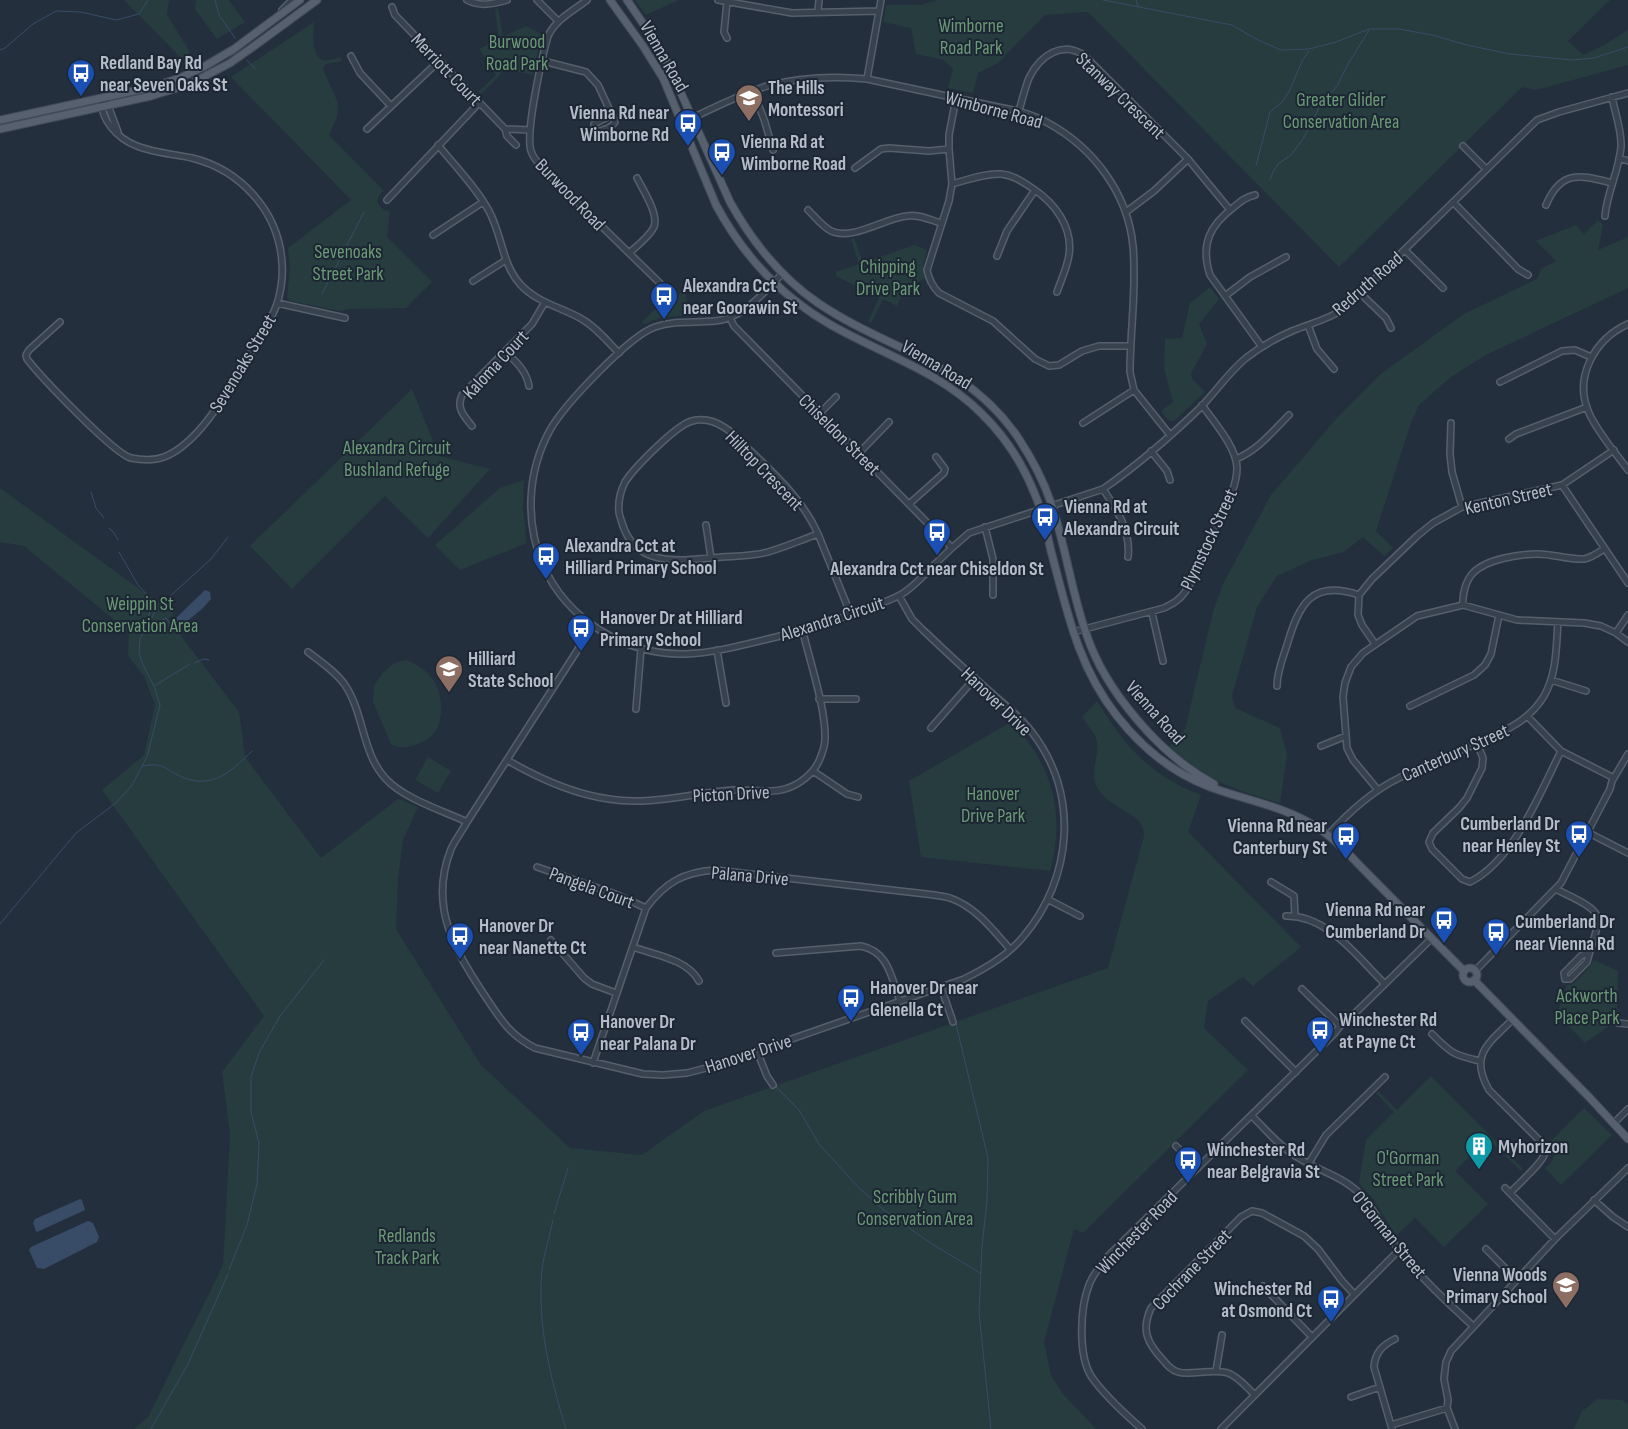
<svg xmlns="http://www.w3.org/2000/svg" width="1628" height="1429" font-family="'Sofia Sans Condensed',sans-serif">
  <rect width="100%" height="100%" fill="#242f3e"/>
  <path fill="#263c3f" d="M124,0H169L167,15L190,52L182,59Z
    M196,0H229L245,22L217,39L195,9Z
    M635,0H679L646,15Z
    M937,0H1610L1568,41L1583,55L1604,45L1628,30V65L1536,90L1522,87L1339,267L1088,12L1045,15L998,63L978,73L973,93L948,88L953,69L944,60L916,54L911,28L883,22L886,5H920Z
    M498,8L503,37L526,26L541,34L533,75L504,69L498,77L481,94L478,92L496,75L479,49L499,39L495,9Z
    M314,22C314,32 310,56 323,60C328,61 335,59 340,57L342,61L326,64L323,69L338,103L337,117L329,135L384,191C373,198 377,208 388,211L390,210L387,237L432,282L406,308L349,309L339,311L291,301L287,298L290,268L288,248L351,200L231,77Z
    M1598,220L1603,225L1598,250L1628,237V288L1486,355L1451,377L1419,405L1411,423L1376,531L1393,548L1384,556L1363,537L1344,552L1312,560L1277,576L1257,607L1232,696L1235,708L1280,728L1287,755L1280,803C1237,791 1201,779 1169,747L1185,729L1213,612L1223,584L1271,495L1336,419L1382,373L1464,314L1537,279L1541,269L1556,261L1536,241L1576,225L1584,234Z
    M854,238L863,263L914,245L927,250L923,265L925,278L903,291L897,306L883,299L871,323L868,322L879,298L836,276V272L859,264L851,239Z
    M686,286L687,315L662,317L644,324L642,322L664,300C676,302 679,294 686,286Z
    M1210,287L1219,299L1199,324L1207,344L1191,373L1192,379L1205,392L1174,421H1169L1161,411L1173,402L1164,368L1165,339L1182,338L1190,303Z
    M412,389L439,456L490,469L428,538L385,496L292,589L250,546Z
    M524,480L523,509L527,543L460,570L435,545L500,488Z
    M0,488L174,614L168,619L239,712L245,757L321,858L398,799L418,807L403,840L398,879L396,929L481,1065L570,1148L642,1155L704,1111L1108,968L1144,836C1144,811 1111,811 1098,789C1087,771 1103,753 1095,736C1092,730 1086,723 1082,717L1097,701C1126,747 1149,775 1201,795L1188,832L1301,947L1253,986L1243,977L1208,1001L1204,1028L1248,1070L1083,1233L1074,1229L1044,1342L1051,1375L1063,1394L1096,1429H134L148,1417L223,1265L230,1135L222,1072L264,1016L102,790L144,755L155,705L144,676L128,656L129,632L24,546L0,542Z
    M406,660C416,664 428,671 434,681C443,695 444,720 434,733C430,738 423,742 417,744C407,748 401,749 391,744L373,702L374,685L383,673L394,663Z
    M1011,722C1052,763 1066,814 1050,871L921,857L909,781Z
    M428,757L451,771L438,793L415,780Z
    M1594,960L1618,971L1617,1013L1609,1018L1608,1027L1585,1043L1557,1014L1567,985H1572L1586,971Z
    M1431,1076L1523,1169L1521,1171L1488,1139L1455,1171L1488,1204L1444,1247L1415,1218L1396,1236L1374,1200L1359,1183L1366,1140L1394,1112L1376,1093L1378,1091L1397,1110Z
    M1584,1108L1612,1135L1561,1185L1545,1168C1555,1160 1557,1153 1551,1141Z
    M1598,1399L1622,1400L1628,1404V1429H1574L1582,1411Z"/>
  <path fill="#394c67" d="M205,590L210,592L211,599L202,609L181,626L176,624V618Z
    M80,1199L82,1200L85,1210L37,1232L36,1231L33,1223L35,1219Z
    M88,1221L93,1223L99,1237L97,1242L44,1269L37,1268L29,1250L31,1247Z"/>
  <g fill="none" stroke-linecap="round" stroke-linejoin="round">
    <path stroke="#394c67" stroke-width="1" d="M215,0L219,15L235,38
      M1103,0L1232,25L1256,39L1281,50L1309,49L1336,42L1369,29H1399L1432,35L1467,45L1510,54L1573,60L1594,58L1628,47
      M1136,0L1138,6
      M0,50L5,48L33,24L56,11L81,12L116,20L139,14L148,0
      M247,60L255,69
      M1256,166L1270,112L1282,102L1290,90L1302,61L1309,51
      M1270,180L1273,172L1278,164L1291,155L1303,139L1321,104L1337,86L1348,64L1369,30
      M322,294L364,212
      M91,492L96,508L104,518
      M109,528L114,533L118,540
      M119,552L138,585L151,599L152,604L145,629
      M145,630L166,618L172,626L176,624
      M194,663L204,659L209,660
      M154,686L190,664
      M142,766C164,762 164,769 182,777C212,790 232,771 252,751
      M0,924L76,833L117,802L132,785L147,757L160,705L154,686L143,665L139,653L140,639L157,608L211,559L228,537
      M956,1024L988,1158L987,1201L982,1246L979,1312L991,1429
      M775,1086L799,1110L819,1144L859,1188L884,1210L929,1242L980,1273
      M554,1214L568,1168
      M553,1220C550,1236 544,1253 542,1269C537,1324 550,1377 566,1429
      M229,1270L247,1225L257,1184L259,1143L251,1112V1077L259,1053L280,1016L324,960
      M151,1429L188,1364L228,1274"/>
    <g stroke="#565f6c" stroke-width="8">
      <path id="minor" d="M467,0C481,7 493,4 507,0
        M537,0L558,21
        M587,0C573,11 556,19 548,36C542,57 525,133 531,151C533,158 539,164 544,170L670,293
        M718,0L792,13L879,11
        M727,2L724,32L727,38
        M392,7L395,15L505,129L530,130
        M282,10L292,0
        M818,11L819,0
        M351,56L360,73L391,106
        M543,61L586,72L598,85L612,115
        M867,79L881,0
        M753,92L764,119L773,150
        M956,98L949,135V149L952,184L949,201L927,270C929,280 932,286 939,293L993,321L1035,359L1049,366L1059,365L1082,351L1099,346H1130
        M107,103L118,132
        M1019,111C1022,100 1025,88 1029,78C1040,55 1063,40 1085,56L1188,159L1230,210
        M612,115L615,122C612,127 600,133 594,130V124Z
        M682,123C709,110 738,95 767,86C800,77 834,76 867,79C905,87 942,95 979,103C1002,108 1028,111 1048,123C1094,148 1128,194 1133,246C1137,288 1130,331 1130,372L1134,390L1170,435
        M367,129L439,61
        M505,129L507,136L516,145
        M438,145C455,166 476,187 489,211C502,235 502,264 520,284C536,302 560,307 580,318C595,326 607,341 619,353
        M1463,146L1486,169
        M1619,158L1628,161
        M855,168L881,149L889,148L929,151L949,149
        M952,184C967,180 985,173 1001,174C1013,175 1023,182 1032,188C1055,203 1073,227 1069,255C1067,268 1061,280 1057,292
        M1255,195C1246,197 1241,201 1234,207C1210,225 1200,244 1210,275L1262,347
        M387,200L479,103
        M1453,202L1518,269L1528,275
        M1546,205C1561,169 1581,175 1612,183
        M808,210C815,217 823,227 831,231C852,241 885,218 907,216C919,214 930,220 941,223
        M1126,212L1154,191L1188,159
        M1605,216C1607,192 1619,171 1621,147C1622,131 1615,113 1612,97
        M433,235L483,202
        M1405,250L1443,288
        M629,253C637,246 649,237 654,227C659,214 643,190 637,178
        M997,256L1007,231L1035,190
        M782,274C764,292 743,319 715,321C695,323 675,320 655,327C629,336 564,405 550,430C527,472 525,522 543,565C567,620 625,655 685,654C714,653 743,645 772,638C804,631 834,621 865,609C876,605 889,601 900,595C913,588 924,575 935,564C946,553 957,543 969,533L1103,489C1138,465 1172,435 1202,406C1217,390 1229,372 1246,358C1260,347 1276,338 1292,331C1309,324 1327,320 1344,309L1537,120L1559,112L1628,93
        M473,281L506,260
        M1361,294L1386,318L1391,328
        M1225,296L1250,277L1286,257
        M277,303L345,318
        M730,318L734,326L951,547
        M60,322L29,350L26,355L27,359C40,376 114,454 131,458C141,460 153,461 164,457C200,443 229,389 248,357C258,340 270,323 277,304C281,291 283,276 282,263C279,212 241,170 192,158C174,154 154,153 137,146C118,139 99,119 102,98
        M1628,324C1595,339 1573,377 1589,413C1598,433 1615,452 1628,470
        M1308,325L1317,349L1334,369
        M505,351C516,362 526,370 529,386
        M1500,382L1562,351L1575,350L1591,357
        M820,413L836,397
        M1083,423L1134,390
        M1451,423L1450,454L1452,472L1462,507
        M472,426C464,416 456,408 462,395L532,324L545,302
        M1509,439L1516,434L1587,407
        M1151,451L1167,471L1170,480
        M859,453L889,422
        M1236,459C1258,450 1272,432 1289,415
        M1562,485L1628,583
        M1103,489C1117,510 1131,531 1128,557
        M909,504L944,473L945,469L936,457
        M706,525L711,558
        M985,527L993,559V595
        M818,534C801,540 785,547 768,552C754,556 737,556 722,557C684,560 636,570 622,523C621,519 619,515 619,512C618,502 621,490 625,482C634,468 676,425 692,421C707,417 719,423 731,432C762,463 800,493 818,534L851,615
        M1463,605C1462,595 1466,580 1473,573C1486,559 1520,554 1538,554C1553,554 1569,560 1584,559C1591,558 1598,553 1604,549
        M1152,613L1163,661
        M593,626L467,822C462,831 455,840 451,849C429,905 453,947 483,993C500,1018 508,1034 535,1048L643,1074L663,1075L687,1073L714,1066L964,979C986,968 1007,956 1023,937C1073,878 1080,793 1031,731C1019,715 1002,703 987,689C965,670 944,650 923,630L912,619L899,596
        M1073,632L1164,608C1172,604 1180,600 1185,592C1198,574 1203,552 1212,532C1221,512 1237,491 1237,468C1237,448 1214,422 1202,405
        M1616,633L1628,615
        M1375,644L1362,625L1358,615L1359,595L1372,579L1417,536L1433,523L1462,507L1562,485L1614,450
        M717,650L726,703
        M308,652C321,662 336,672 345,685C364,713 362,754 386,779C403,798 443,811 467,822
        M1551,680L1586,691
        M1277,686C1277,671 1283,658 1287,645C1299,604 1312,579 1359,595
        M819,699H856
        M1410,706L1474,675L1485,665L1491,654L1499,615
        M636,709L641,649
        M1527,716L1561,751L1614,778
        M931,728L975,678
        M1477,743L1483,758L1482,768L1467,798L1459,808L1433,833L1429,842L1432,849L1462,879L1470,882C1514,860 1540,793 1561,751
        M1321,746L1346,736
        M507,760C538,778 573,794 609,799C649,806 692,793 733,790C750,789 768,794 785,789C799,785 813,774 819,761C822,754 825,746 825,739C826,709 810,662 803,632
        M813,771L847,794L858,797
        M1378,790L1353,760L1347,748L1343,697L1345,683L1351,667L1363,653L1417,616L1463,605L1517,620L1584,623L1601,626L1616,633L1628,642
        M1587,832L1628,853
        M1328,835C1348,813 1372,791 1399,778C1423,765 1448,756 1473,745C1500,733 1528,723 1544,696C1557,673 1556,648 1558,622
        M537,867L615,894L646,908
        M1271,882L1294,896L1295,916
        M1556,889C1566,895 1597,906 1598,919C1598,929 1593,941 1590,951
        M1049,900L1080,916
        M1286,916C1328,915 1357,957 1385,984
        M551,940L584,978L592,984L616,993
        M633,947C655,955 687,959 699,981
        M1590,951L1587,962L1570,979H1565L1564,973L1581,956Z
        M776,953L861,946C889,952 891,977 900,1001
        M1475,971L1561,883L1610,789L1612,781L1628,754
        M941,987L953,1022
        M1302,989L1340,1026
        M1245,1021L1296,1072
        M1618,1023L1628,1024
        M1432,1034C1451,1053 1453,1055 1480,1061
        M757,1051L767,1076L773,1085
        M593,1063L646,908C665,883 683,872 715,870L926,894C934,895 943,896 950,898C976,907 993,930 1010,949
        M1252,1116C1266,1130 1279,1146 1297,1157C1317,1170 1342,1176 1359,1193C1375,1209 1385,1232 1399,1250C1420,1277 1447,1302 1473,1326
        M1614,1123L1628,1109
        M1176,1146L1198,1168
        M1309,1163L1326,1135L1385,1077
        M1505,1188L1555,1239
        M1510,1193C1517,1185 1545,1161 1545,1152C1546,1148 1545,1148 1543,1144L1489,1090C1469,1055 1488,1044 1512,1020
        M1594,1200L1613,1217L1628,1227
        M1486,1249L1517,1280
        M1263,1286L1312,1337
        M1216,1371L1222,1335
        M1255,1395C1247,1388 1239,1377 1228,1373C1212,1368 1191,1376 1178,1372C1171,1370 1167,1365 1163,1360C1147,1343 1141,1330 1151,1308L1241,1217L1252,1211L1262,1213L1304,1236L1318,1249L1342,1281L1354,1294
        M1351,1397L1380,1387
        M1391,1425L1447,1408
        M1142,1429C1126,1415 1103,1394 1091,1376C1078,1354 1080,1308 1089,1285C1093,1274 1101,1265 1108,1256L1334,1034L1340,1026L1347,1021L1432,938
        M1221,1429L1399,1250
        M1392,1429L1374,1367C1375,1352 1383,1345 1395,1339
        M1455,1429L1447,1408L1448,1400L1444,1379L1446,1362L1451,1351L1555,1239L1628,1168"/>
    </g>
    <g stroke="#414a57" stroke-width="9">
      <path id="major" d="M610,0L643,46L663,78L716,205C743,255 782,297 831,325C882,354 939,371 981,413C1005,436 1024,466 1036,497C1043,514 1047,533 1051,551C1067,611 1078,667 1117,716C1142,748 1173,773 1210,787C1245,800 1283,806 1315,826C1336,839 1352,858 1369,875C1401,907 1432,939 1464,971
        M627,0L655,41L668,64L730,202C753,243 780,277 818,303C889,351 964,360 1017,436C1031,457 1043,479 1051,503C1067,549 1072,599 1090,644C1103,678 1124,706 1149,733C1168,753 1189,771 1214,784
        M0,120L152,87L180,78L205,66L234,49L300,0
        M0,129L151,96L190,84L230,63L250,49L317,0
        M1463 975a7 7 0 1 1 14 0a7 7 0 1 1-14 0Z
        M1474,980L1589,1097L1628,1139"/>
    </g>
    <use href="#minor" stroke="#38414e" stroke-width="5"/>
    <use href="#major" stroke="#56606e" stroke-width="7"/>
  </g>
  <defs>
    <g id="bus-pin" transform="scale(1.4375)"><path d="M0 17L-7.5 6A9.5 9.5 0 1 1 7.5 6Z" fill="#1a4fb4" stroke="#1d2633"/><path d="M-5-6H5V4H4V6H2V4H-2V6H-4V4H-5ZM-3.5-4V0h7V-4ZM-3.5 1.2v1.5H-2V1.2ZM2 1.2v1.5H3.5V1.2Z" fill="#fff"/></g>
    <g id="school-pin" transform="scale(1.4375)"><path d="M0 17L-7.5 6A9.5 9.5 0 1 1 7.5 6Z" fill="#8d6e63" stroke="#1d2633"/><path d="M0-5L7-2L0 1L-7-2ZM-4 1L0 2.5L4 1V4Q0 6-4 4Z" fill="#fff"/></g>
    <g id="building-pin" transform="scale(1.4375)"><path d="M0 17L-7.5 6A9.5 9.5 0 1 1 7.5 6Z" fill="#0f9aa8" stroke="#1d2633"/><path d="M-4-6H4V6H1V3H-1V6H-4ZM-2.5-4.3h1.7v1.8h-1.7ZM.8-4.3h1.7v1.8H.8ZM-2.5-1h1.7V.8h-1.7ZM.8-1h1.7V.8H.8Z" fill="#fff"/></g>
  </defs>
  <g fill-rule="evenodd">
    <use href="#bus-pin" x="81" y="73"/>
    <use href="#school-pin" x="749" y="98"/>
    <use href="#bus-pin" x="688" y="123"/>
    <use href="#bus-pin" x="722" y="152"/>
    <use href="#bus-pin" x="664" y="296"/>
    <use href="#bus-pin" x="1045" y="517"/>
    <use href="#bus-pin" x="937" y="532"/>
    <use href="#bus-pin" x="546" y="556"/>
    <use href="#bus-pin" x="581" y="628"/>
    <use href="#school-pin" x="449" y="669"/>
    <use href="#bus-pin" x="1579" y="834"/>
    <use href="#bus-pin" x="1346" y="836"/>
    <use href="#bus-pin" x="1444" y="920"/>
    <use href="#bus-pin" x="1496" y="932"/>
    <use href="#bus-pin" x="460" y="936"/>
    <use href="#bus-pin" x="851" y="998"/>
    <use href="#bus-pin" x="1320" y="1030"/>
    <use href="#bus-pin" x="581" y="1032"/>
    <use href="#building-pin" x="1479" y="1146"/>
    <use href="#bus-pin" x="1188" y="1160"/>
    <use href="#school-pin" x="1566" y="1285"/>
    <use href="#bus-pin" x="1331" y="1299"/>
  </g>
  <g text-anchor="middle" stroke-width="4" stroke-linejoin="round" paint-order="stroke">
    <g font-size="19" fill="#6b9a76" stroke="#1d2633">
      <text x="971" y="32">Wimborne<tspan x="971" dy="22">Road Park</tspan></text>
      <text x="517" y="48">Burwood<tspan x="517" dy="22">Road Park</tspan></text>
      <text x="1341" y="106">Greater Glider<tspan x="1341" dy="22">Conservation Area</tspan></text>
      <text x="348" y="258">Sevenoaks<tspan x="348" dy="22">Street Park</tspan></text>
      <text x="888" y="273">Chipping<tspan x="888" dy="22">Drive Park</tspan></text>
      <text x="397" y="454">Alexandra Circuit<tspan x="397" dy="22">Bushland Refuge</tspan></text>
      <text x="140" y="610">Weippin St<tspan x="140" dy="22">Conservation Area</tspan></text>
      <text x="993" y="800">Hanover<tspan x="993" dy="22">Drive Park</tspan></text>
      <text x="1587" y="1002">Ackworth<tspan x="1587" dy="22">Place Park</tspan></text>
      <text x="1408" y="1164">O'Gorman<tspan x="1408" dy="22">Street Park</tspan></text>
      <text x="915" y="1203">Scribbly Gum<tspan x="915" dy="22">Conservation Area</tspan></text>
      <text x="407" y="1242">Redlands<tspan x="407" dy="22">Track Park</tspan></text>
    </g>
    <g font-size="19" fill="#b4bcc9" stroke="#1d2633">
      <text transform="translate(665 56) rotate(60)" y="7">Vienna Road</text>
      <text transform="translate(447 69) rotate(46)" y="7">Merriott Court</text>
      <text transform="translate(1121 95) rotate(44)" y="7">Stanway Crescent</text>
      <text transform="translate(994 109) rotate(15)" y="7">Wimborne Road</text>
      <text transform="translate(571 194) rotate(46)" y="7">Burwood Road</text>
      <text transform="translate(1367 283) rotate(-41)" y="7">Redruth Road</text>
      <text transform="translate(242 363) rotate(-59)" y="7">Sevenoaks Street</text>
      <text transform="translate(495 364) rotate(-47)" y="7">Kaloma Court</text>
      <text transform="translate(937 364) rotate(31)" y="7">Vienna Road</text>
      <text transform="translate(840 434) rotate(45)" y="7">Chiseldon Street</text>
      <text transform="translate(765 470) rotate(46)" y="7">Hilltop Crescent</text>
      <text transform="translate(1508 498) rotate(-13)" y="7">Kenton Street</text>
      <text transform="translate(1208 539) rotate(-65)" y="7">Plymstock Street</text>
      <text transform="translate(832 618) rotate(-18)" y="7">Alexandra Circuit</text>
      <text transform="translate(997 701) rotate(44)" y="7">Hanover Drive</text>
      <text transform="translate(1156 712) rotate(48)" y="7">Vienna Road</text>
      <text transform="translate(1455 752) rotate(-24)" y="7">Canterbury Street</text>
      <text transform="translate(731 793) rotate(-3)" y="7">Picton Drive</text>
      <text transform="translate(750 875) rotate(5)" y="7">Palana Drive</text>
      <text transform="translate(592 887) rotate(20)" y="7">Pangela Court</text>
      <text transform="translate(748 1053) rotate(-18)" y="7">Hanover Drive</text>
      <text transform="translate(1136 1232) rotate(-46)" y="7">Winchester Road</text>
      <text transform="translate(1390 1234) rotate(51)" y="7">O'Gorman Street</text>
      <text transform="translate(1191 1269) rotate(-46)" y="7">Cochrane Street</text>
    </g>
    <g font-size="19" font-weight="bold" fill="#b4bcc9" stroke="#1d2633" text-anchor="start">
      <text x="100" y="69">Redland Bay Rd<tspan x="100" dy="22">near Seven Oaks St</tspan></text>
      <text x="768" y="94">The Hills<tspan x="768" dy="22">Montessori</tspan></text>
      <text x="669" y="119" text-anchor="end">Vienna Rd near<tspan x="669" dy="22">Wimborne Rd</tspan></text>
      <text x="741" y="148">Vienna Rd at<tspan x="741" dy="22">Wimborne Road</tspan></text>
      <text x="683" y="292">Alexandra Cct<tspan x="683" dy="22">near Goorawin St</tspan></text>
      <text x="1064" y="513">Vienna Rd at<tspan x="1064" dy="22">Alexandra Circuit</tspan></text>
      <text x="565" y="552">Alexandra Cct at<tspan x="565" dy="22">Hilliard Primary School</tspan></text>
      <text x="937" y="575" text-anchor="middle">Alexandra Cct near Chiseldon St</text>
      <text x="600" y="624">Hanover Dr at Hilliard<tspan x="600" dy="22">Primary School</tspan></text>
      <text x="468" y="665">Hilliard<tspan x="468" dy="22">State School</tspan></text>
      <text x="1560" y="830" text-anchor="end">Cumberland Dr<tspan x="1560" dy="22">near Henley St</tspan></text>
      <text x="1327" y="832" text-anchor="end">Vienna Rd near<tspan x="1327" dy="22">Canterbury St</tspan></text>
      <text x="1425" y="916" text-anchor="end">Vienna Rd near<tspan x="1425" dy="22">Cumberland Dr</tspan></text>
      <text x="1515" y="928">Cumberland Dr<tspan x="1515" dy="22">near Vienna Rd</tspan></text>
      <text x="479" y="932">Hanover Dr<tspan x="479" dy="22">near Nanette Ct</tspan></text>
      <text x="870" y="994">Hanover Dr near<tspan x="870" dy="22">Glenella Ct</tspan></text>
      <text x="1339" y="1026">Winchester Rd<tspan x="1339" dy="22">at Payne Ct</tspan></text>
      <text x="600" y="1028">Hanover Dr<tspan x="600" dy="22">near Palana Dr</tspan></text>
      <text x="1498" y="1153">Myhorizon</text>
      <text x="1207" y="1156">Winchester Rd<tspan x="1207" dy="22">near Belgravia St</tspan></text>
      <text x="1547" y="1281" text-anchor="end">Vienna Woods<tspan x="1547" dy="22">Primary School</tspan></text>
      <text x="1312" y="1295" text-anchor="end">Winchester Rd<tspan x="1312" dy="22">at Osmond Ct</tspan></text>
    </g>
  </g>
</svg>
